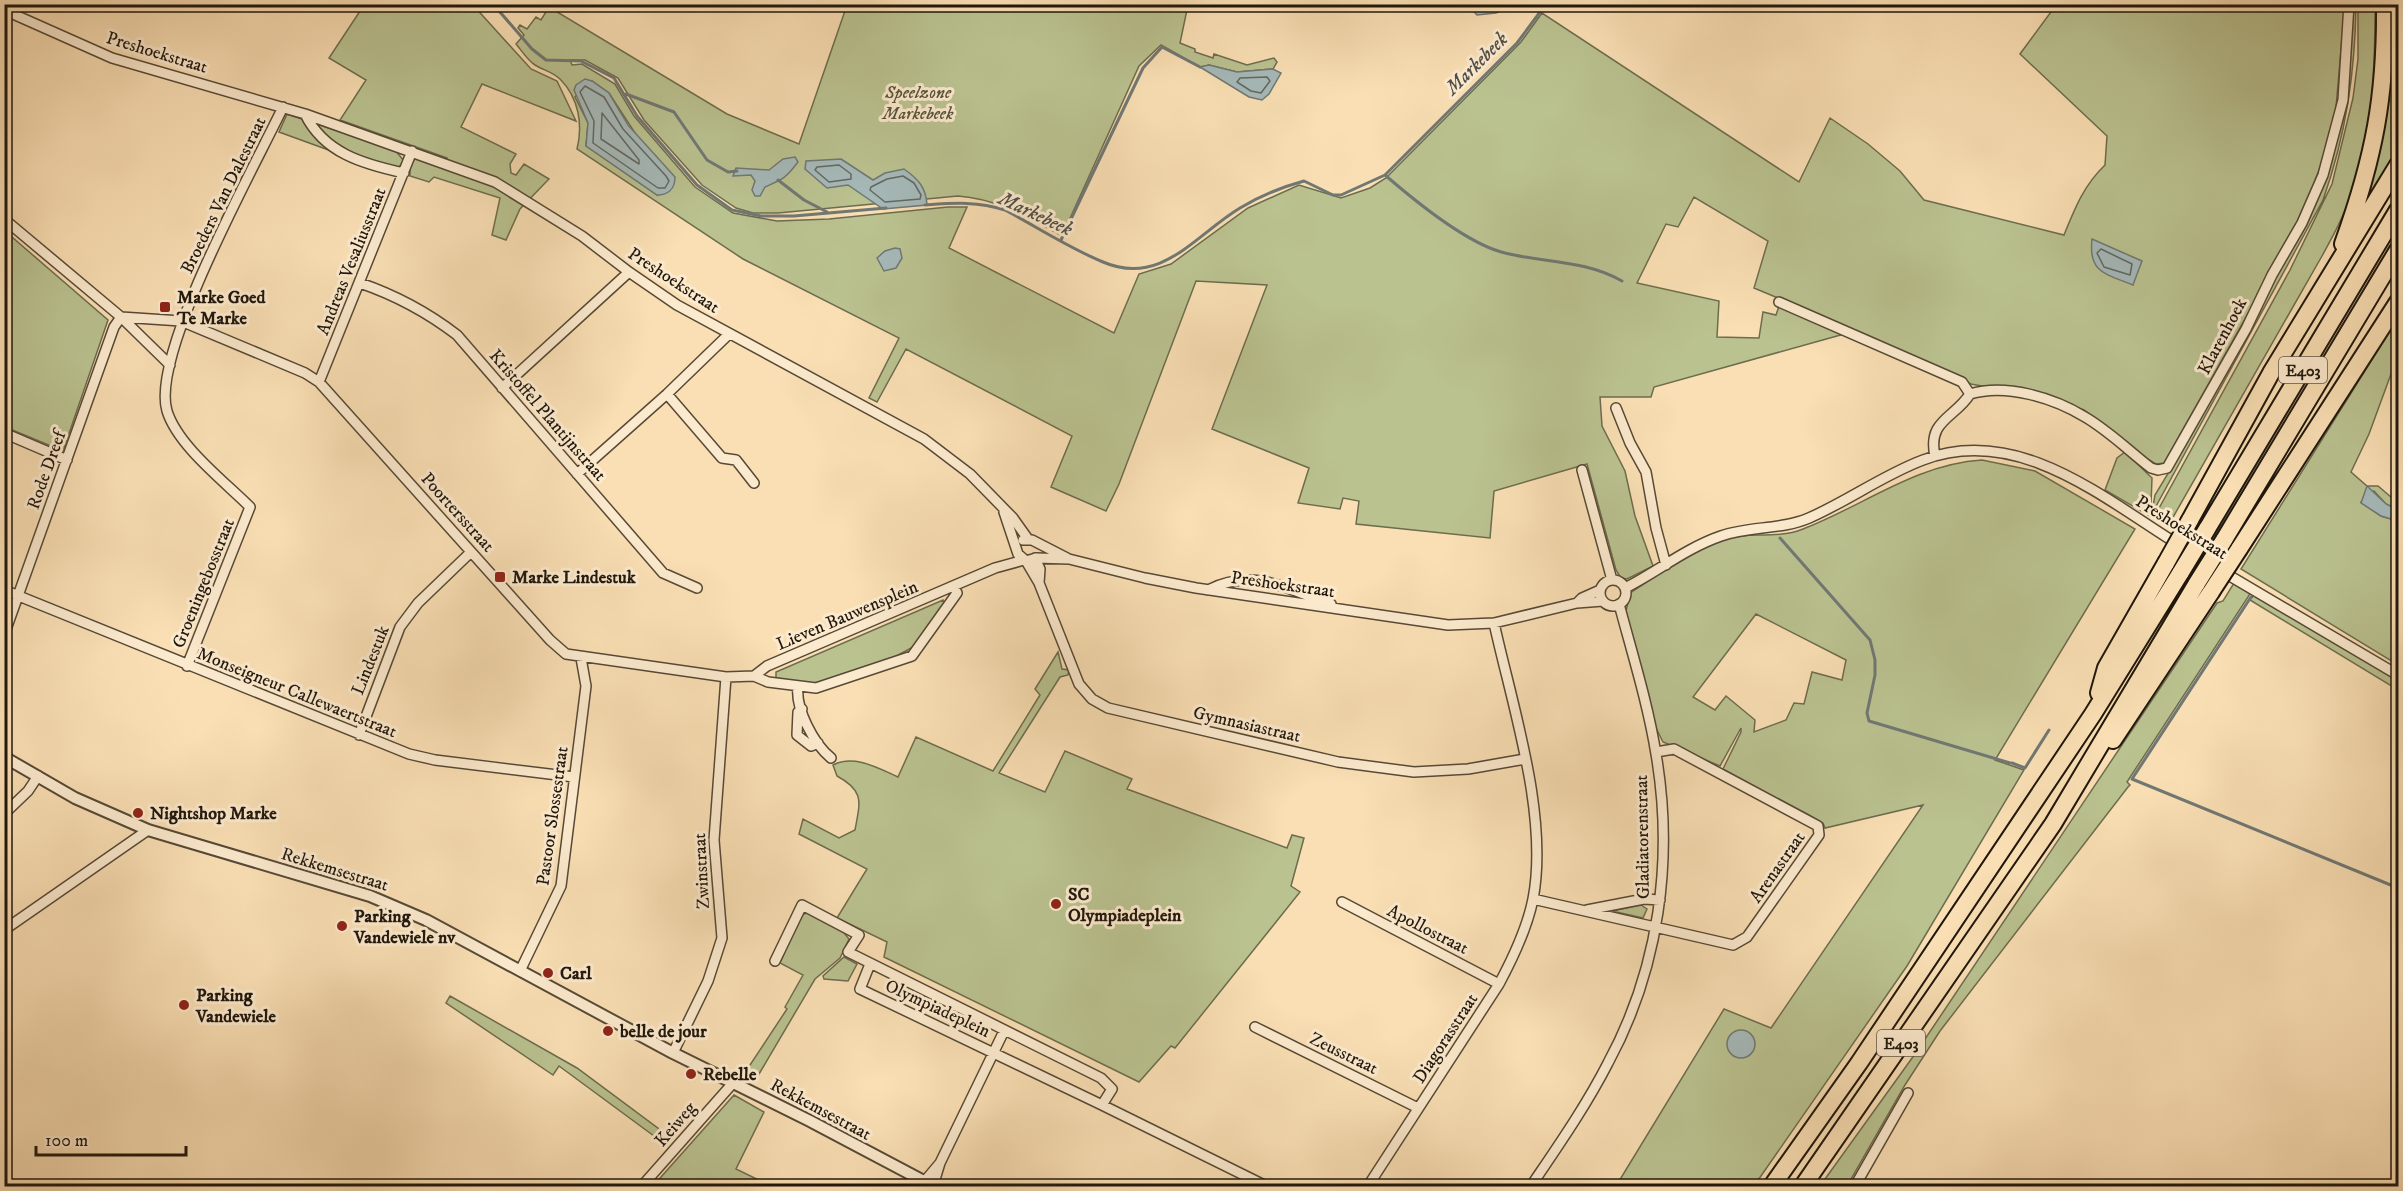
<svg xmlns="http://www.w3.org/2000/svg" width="2403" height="1191" font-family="'IM FELL DW Pica',serif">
  <rect width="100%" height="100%" fill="#fadfb4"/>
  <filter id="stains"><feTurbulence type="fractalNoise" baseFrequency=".00333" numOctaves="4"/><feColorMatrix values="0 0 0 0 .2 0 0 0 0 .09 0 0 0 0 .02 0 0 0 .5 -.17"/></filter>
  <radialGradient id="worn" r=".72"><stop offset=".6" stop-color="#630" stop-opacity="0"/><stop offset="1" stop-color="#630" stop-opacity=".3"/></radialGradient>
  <path fill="#bac290" stroke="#6d6c4e" stroke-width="1.5" fill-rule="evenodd" d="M364,5H473L531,69L557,81L576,121L482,84L461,127L516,154L510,164L511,173L516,175L524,164L549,179L520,209L506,240L492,235L500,198L434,177L429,182L410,176V165L416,157L443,166L447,158L340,120L366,80L329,58Z
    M847,5H1188L1180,43L1195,49V52L1213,58L1214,54L1247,65L1274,58L1277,62L1273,69L1237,72L1209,65L1200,67L1161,45L1139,66L1062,236C1027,217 998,199 958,196L778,213H753L736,208L702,185L644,120L618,78L585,60H570L572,65L582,64L615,84L634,116L695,187L733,213L777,221L829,219L948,207H967L949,248L1114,333L1139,274L1171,264L1248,208L1299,185L1341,198L1370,188L1386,178L1521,42L1542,13L1799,182L1830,118L1868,144L1900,171L1924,200L2064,235C2075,208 2084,185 2105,165L2107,136L2020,54L2056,5H2345L2334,130L2300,221L2164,463L2156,464L2142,456L2084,410L2056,400L1971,384L1871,337L1754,288L1768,241L1694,197L1678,227L1666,224L1637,283L1719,301L1717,337L1759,338L1763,312L1776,315L1779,306L1844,334L1654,387L1651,397H1600L1602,426L1625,471L1635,516L1653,566L1627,579L1621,578L1616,570L1587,464L1494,491L1490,538L1356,524L1359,501L1343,498L1340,509L1298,503L1309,468L1212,429L1267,285L1196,281L1119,484L1106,511L1051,487L1072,436L906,349L877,402L869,398L899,338L743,259L577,149C583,125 579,98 560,79C553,72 543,70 535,65C528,61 522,51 516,44L524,35L518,28L520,25L527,29L536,17L541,20L549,7L727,114L799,144ZM592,81L609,93L641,142L657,195L586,146L588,123L575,97Z
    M2352,5H2356C2355,73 2346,135 2323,200L2155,508L2153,506L2155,495L2181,452L2317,198C2346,130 2350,77 2352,5Z
    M2358,5H2375C2375,74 2373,146 2345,210C2339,226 2330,241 2322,256L2168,526L2161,520L2158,510L2290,270L2332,184L2353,98L2358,59Z
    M2390,5H2398V153L2356,223Z
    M287,114L395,150L404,161L399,167L356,160L279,132Z
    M5,231L108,320L63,451L5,427Z
    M2398,318V377L2391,374L2369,434L2351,472L2367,486H2378L2398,503V510L2386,504L2374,491L2361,502L2381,516L2398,521V665L2241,569Z
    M2125,452L2152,478L2151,504L2155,519L2105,490L2117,458Z
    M1982,460L2035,471L2135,529L1995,760L2024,770L1907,966L1754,1186H1616L1724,1009L1771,1028L1923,805L1825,828L1823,823L1809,815L1723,769L1741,732V728L1720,766L1663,742L1656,728L1626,611L1630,593C1659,575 1692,548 1726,538C1751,532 1779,539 1803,529C1863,506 1916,464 1982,460ZM1756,614L1846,660L1842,680L1812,672L1804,704L1794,703L1786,720L1754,732L1755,720L1726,696L1715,710L1693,697Z
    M2234,583L2250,594L2127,782L2130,785L2128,787L1940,1031L1905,1085L1847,1186H1820L1915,1054L2217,603L2223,601Z
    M2254,595L2398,681V690L2250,600Z
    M943,600L945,606L913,647L891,659L817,685L776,678V672Z
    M1058,652L1062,669L1069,670L1068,675L1060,677L999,773L1045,792L1065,751L1132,779L1127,789L1287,848L1292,835L1304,838L1291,886L1300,892L1175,1048L1171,1046L1139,1082L884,957L887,942L837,918L867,869L799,834L803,819L839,838L855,830C860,802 865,791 837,776L833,765C854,754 878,768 898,777L916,737L993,771L1040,695L1035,689Z
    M1641,905L1647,909L1643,918L1612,911Z
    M808,912L841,929L849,939L840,958L815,979L759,1074L749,1077L744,1074L787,1009L785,1007L803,975L780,963L800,916Z
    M844,957L857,964L848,981L824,979L823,976Z
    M450,996L577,1068L659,1129L654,1136L559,1066L553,1075L446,1003Z
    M734,1095L764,1112L736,1169L771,1186H653Z"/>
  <path fill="#a5b9b9" stroke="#707874" stroke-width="1.5" d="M1468,5H1515L1496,13L1477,15Z
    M1209,65L1237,72L1273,69L1281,73L1269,94L1262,100L1249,97L1200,67Z
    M585,79L592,81L609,93L628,125L675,177C675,189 668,195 657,195L586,146L588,123L574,90L576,85Z
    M795,157L798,162C785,179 783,179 765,187L760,196H755L752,190L755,181L751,175L733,176L736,168L769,170L783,159Z
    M841,159L873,180L885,173L904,169C918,179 926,187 927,205L883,209L848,185L827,188L805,169L806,161Z
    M2092,239L2142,261L2133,285C2106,274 2088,273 2092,239Z
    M895,248L900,249L902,258L896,268L884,271L877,258L885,251Z
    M2367,486L2386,504L2398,510V521L2381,516L2361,503Z
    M1727 1044a14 14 0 1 1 28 0a14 14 0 1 1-28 0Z"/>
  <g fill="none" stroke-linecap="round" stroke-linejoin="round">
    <path stroke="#626862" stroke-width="1.5" d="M1267,77L1270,81L1261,93L1251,91L1237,82L1240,78Z
      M585,86L604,97L623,129L666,176L669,181L665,188H658L593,143L594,121L580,92Z
      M602,113L639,160V164L601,139Z
      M839,165L851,174V179L829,182L815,170L817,167Z
      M903,176L914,183L921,195L920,199L885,202L870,190L871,187L887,179Z
      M2101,249L2132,264L2130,275L2104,267L2097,253Z"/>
    <path stroke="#707874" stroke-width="3" d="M493,4L532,49L546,60L581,61L614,78L637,116L697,185L732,210L761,216H794L886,208
      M626,94L674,112L707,160L728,172L737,171
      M1385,175C1415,201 1467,244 1505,253C1545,263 1585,260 1622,281
      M778,180L804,200L827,212
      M925,205C954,203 977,201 1005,210C1037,227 1069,248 1103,262C1161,287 1195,235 1240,208C1260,196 1282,187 1304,181L1333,195H1341L1385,175L1517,43L1546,4
      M1061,240L1143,68L1162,47L1200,67
      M1780,538L1870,640L1875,660V675L1867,713L1869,721L2010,763
      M2251,597L2132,779L2398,888
      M2012,763L2025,768L2049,730"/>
    <g stroke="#564936" stroke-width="12">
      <path id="minor" d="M4,10L112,58L305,114L495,182L582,236L629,272L677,305L924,439L970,474L1013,518L1028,539
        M305,114C324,153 363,164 404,173
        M4,219L121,317L170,365
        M360,283C395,295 427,312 457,335L663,573L697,588
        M1779,302L1962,382L1970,394
        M121,317L181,321L305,373L319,382L550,640L566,654L726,677L754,676L768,682L816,688L912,656L957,593L954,587
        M319,382L412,151
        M502,388L629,272
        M667,394L722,458L736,460L754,483
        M1970,394C2006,383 2054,398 2085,417C2109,431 2129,451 2151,468L2158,470L2167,468L2246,329L2272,275L2302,223L2323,175L2343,100L2349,4
        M1616,408L1630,443L1646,472L1656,528L1666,565
        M4,433L67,460
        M1935,456C1927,420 1955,418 1970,394
        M1582,470L1612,580
        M577,474L667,394L729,334
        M1004,512L1018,554L1026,561L1036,558L1069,559L1145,578L1196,588L1448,625L1494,623L1577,603L1603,601
        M1023,540H1032L1067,558
        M2191,553L2398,675
        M1035,558L1040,569L1039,583
        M1026,561L1039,583L1079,684L1092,699L1108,708L1338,762L1414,772L1468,769L1525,759
        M1600 593a13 13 0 1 1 26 0a13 13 0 1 1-26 0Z
        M1625,588C1657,572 1686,548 1721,536C1749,526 1781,530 1809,518C1848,501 1883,475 1923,460C2018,424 2103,498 2179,545
        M4,590L409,754L435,760L574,777
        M1208,590C1254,567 1286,589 1331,604
        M1577,603L1582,598L1600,590
        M4,635L114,327L121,317
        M187,666L250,507C224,481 178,446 167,411C150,354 255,166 283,107
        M754,676L767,666L995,568L1024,560
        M798,686C795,709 814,744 831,758
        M802,709L798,712L797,735L811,746L818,743
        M359,735L400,627L418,603L471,552
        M4,814L28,791L38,776
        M1533,899L1733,945L1747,937L1819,835L1818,826L1674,749L1656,752
        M1342,902L1499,984
        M1587,910L1644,899L1660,900
        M4,930L148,830
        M775,961L802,905L859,935L848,952L1101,1078L1112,1089L1102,1105L860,989L870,964
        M520,971L561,886L586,686L581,658
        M1255,1027L1418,1108
        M673,1053L708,981L722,938L714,840L726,677
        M1102,1105L1266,1186
        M924,1182L940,1163
        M642,1186L733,1083
        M933,1186L940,1163L1004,1031
        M1368,1186L1499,984C1513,958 1527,929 1533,899C1549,816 1512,705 1494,623
        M1531,1186C1558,1146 1586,1106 1608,1063C1659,969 1674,859 1656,754C1648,704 1632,653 1619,604
        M1855,1186L1908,1093"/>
    </g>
    <g stroke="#564936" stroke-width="14">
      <path id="tertiary" d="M4,757L75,798L148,830L370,896L426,920L673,1053L810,1121L933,1186"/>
    </g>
    <g stroke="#20170c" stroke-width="20">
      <path id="motorway" d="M2343,244C2374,158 2386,96 2385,4
        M2190,520L2271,373L2398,165
        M2207,529L2398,210
        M2224,540L2398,250
        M2239,549L2398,302
        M2099,693L2106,668L2166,563
        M2113,740L2211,592
        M1772,1186L1859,1063L2093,714L2181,572
        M1803,1186L2053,824L2197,583"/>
    </g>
    <use href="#minor" stroke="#fceace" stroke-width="9"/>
    <use href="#tertiary" stroke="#fceace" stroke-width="10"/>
    <use href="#motorway" stroke="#fadfb4" stroke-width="16"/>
    <g stroke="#20170c" stroke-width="20" stroke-linecap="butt">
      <path id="motorway-bridge" d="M2166,563L2190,520
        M2181,572L2207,529
        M2197,583L2224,540
        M2211,592L2239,549"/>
    </g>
    <use href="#motorway-bridge" stroke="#fadfb4" stroke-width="16"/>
  </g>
  <g fill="#8f2418" stroke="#fceace" stroke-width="2">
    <rect x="159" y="301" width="12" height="12" rx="3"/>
    <rect x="494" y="571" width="12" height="12" rx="3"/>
    <circle cx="138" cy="813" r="6"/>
    <circle cx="1056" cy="904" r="6"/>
    <circle cx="342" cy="926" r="6"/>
    <circle cx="548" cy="973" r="6"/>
    <circle cx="184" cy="1005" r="6"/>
    <circle cx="608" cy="1031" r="6"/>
    <circle cx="691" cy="1074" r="6"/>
  </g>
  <g text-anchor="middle" stroke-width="6" stroke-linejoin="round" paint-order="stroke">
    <g fill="#fceace" stroke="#625646" stroke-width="1.5">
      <rect x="2279" y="357" width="48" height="26" rx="4.5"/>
      <rect x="1877" y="1030" width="48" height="26" rx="4.5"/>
    </g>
    <g font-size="16" font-weight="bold" fill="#20170c">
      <text x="2303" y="376">E403</text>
      <text x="1901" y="1049">E403</text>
    </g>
    <g font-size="18" fill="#20170c" stroke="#fceace">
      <text transform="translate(157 52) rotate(17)" y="6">Preshoekstraat</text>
      <text transform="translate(223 195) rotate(-64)" y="6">Broeders Van Dalestraat</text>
      <text transform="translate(351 261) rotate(-68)" y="6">Andreas Vesaliusstraat</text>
      <text transform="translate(674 280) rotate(33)" y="6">Preshoekstraat</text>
      <text transform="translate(2222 336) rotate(-62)" y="6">Klarenhoek</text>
      <text transform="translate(548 415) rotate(49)" y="6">Kristoffel Plantijnstraat</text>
      <text transform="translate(46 470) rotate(-70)" y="6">Rode Dreef</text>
      <text transform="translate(458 512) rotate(48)" y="6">Poortersstraat</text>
      <text transform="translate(2182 527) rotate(32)" y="6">Preshoekstraat</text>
      <text transform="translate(203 583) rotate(-68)" y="6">Groeningebosstraat</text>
      <text transform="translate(1283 584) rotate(8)" y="6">Preshoekstraat</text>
      <text transform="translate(847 615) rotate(-23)" y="6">Lieven Bauwensplein</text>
      <text transform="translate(370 660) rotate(-68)" y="6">Lindestuk</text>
      <text transform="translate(297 692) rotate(22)" y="6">Monseigneur Callewaertstraat</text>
      <text transform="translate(1247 724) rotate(13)" y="6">Gymnasiastraat</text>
      <text transform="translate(552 816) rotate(-82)" y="6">Pastoor Slossestraat</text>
      <text transform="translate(1642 837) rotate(-91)" y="6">Gladiatorenstraat</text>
      <text transform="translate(1777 867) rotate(-55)" y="6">Arenastraat</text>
      <text transform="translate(335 869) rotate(17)" y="6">Rekkemsestraat</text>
      <text transform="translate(701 871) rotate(-93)" y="6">Zwinstraat</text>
      <text transform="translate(1428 929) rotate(27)" y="6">Apollostraat</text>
      <text transform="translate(938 1008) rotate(25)" y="6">Olympiadeplein</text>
      <text transform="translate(1445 1038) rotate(-57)" y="6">Diagorasstraat</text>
      <text transform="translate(1344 1053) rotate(26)" y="6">Zeusstraat</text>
      <text transform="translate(821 1109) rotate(28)" y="6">Rekkemsestraat</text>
      <text transform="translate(675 1124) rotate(-49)" y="6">Keiweg</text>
    </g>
    <g font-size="18" font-style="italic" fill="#56533a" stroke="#fceace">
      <text x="918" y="98">Speelzone<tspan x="918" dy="21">Markebeek</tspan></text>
    </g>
    <g font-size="18" font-weight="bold" fill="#20170c" stroke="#fceace" text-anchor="start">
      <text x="177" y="303">Marke Goed<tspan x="177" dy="21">Te Marke</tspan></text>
      <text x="512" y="583">Marke Lindestuk</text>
      <text x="150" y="819">Nightshop Marke</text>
      <text x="1068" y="900">SC<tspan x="1068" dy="21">Olympiadeplein</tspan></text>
      <text x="354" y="922">Parking<tspan x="354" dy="21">Vandewiele nv</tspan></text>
      <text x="560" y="979">Carl</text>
      <text x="196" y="1001">Parking<tspan x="196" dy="21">Vandewiele</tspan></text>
      <text x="620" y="1037">belle de jour</text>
      <text x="703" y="1080">Rebelle</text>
    </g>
    <g font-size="20" font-style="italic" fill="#4f5049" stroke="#fceace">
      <text transform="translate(1476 63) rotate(-45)" y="7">Markebeek</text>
      <text transform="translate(1036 213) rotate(25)" y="7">Markebeek</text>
    </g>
  </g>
  <rect width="2403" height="1191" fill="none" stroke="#fadfb4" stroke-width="24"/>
  <rect x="6" y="6" width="2391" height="1179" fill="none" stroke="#20170c" stroke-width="3"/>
  <rect x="12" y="12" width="2379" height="1167" fill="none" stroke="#20170c" stroke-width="1.5"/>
  <path d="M36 1146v9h150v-9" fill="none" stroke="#20170c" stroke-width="3"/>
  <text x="45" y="1146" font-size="18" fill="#20170c" stroke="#fceace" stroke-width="4.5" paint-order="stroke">100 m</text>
  <rect width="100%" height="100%" filter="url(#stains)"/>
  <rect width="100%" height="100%" fill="url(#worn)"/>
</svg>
